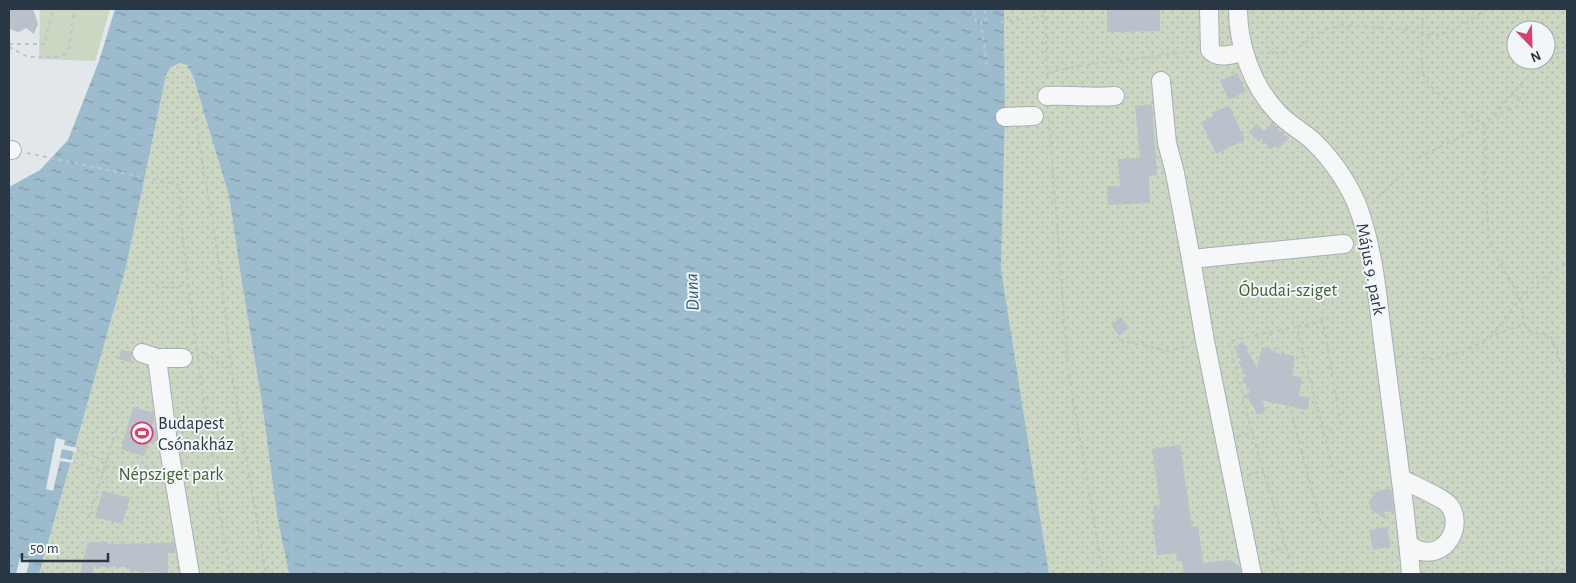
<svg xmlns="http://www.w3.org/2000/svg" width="1576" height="583" font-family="'Alegreya Sans',sans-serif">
  <defs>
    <pattern id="park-dots" width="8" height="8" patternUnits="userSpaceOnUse" patternTransform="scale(1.25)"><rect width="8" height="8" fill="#cbd6c3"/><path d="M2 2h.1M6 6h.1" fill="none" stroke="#aeb8a9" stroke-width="1.8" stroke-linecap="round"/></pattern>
    <pattern id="water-ripples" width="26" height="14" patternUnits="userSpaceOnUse" patternTransform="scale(1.25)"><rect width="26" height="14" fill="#9cbbcd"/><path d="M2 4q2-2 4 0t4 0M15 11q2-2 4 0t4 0" fill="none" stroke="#7f99a8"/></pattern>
  </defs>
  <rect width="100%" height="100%" fill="#e2e7eb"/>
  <path fill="#cbd6c3" d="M40,9H110L95,61L39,59Z"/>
  <path fill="url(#park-dots)" fill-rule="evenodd" d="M1004,9H1567V574H1049L1001,269L1005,117ZM1516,30H1546V60H1516Z
    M180,63L187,65L193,76L229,196L242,283L262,403L277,516L289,574H39L126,267L166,75L171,67Z"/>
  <path fill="url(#water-ripples)" d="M115,9H1004L1005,117L1001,269L1049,574H289L277,516L262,403L242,283L229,196L193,76L187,65L180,63L171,67L166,75L126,267L39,574H9V187L40,170L68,140L99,61Z"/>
  <path fill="#e2e7eb" d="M56,438L65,440L64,445L77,448L76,452L62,449L60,458L73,460V463L60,461L53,491L46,489Z
    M20,558L30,560L26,574H16Z"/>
  <path fill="#b9c1ca" d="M9,9H33L38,24L34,34L26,28L19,32L14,31L9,28Z
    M1107,9H1160V31L1107,32Z
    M1237,73L1246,91L1229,100L1220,81Z
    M1152,104L1157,175L1149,176L1150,203L1108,205L1107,186H1120L1118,159L1140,158L1135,106Z
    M1229,105L1245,140L1216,154L1201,122L1213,116L1212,113Z
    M1272,123L1288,139L1278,149L1275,146L1271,149L1261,139L1259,142L1249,132L1257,124L1264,131Z
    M1121,317L1129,328L1119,336L1111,325Z
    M1243,342L1257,368L1262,347L1272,349L1271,352L1295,356L1292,376L1302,377L1299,396L1310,398L1307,410L1261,400L1266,410L1258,415L1248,398L1242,397L1250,392L1242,378L1246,376L1238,362L1241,361L1234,347Z
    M121,350L132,352L131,362L119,359Z
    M133,407L153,413L154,420L152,426L156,429L157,441L148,444L144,456L121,449Z
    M1180,445L1192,527L1198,526L1203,563L1230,560L1240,567L1241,574H1184L1182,561H1177L1176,553L1157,555L1152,520L1155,519L1153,506L1160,505L1152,449Z
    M1387,489H1391L1394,511L1384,512L1386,519L1371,510L1369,501L1377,491Z
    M103,491L130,498L122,524L95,517Z
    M1387,527L1391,546L1373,550L1369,530Z
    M88,542H108V544L174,543L176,553H168V573L129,571L130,567H94L92,574H80Z"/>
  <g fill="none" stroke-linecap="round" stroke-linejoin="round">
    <g stroke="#a7afb6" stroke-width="20">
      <path id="minor" d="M1209,9L1210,50C1218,60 1232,54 1244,52
        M1238,9C1238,45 1252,86 1278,113C1288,124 1302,131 1313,141C1332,159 1351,187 1359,210C1376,258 1378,307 1385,356C1394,429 1405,501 1411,574
        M1161,81L1167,143L1175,173L1191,259L1344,244
        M1047,96C1070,95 1093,98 1115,96
        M1005,117L1034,116
        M9,150H12
        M1191,259L1205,341L1252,574
        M142,353L157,358
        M183,358H157L168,443L190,574
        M1402,479C1411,484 1445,499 1449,505C1465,526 1445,560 1418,550C1415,549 1411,546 1408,544"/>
    </g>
    <path stroke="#c0c5ca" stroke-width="2" stroke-dasharray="4 4" stroke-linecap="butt" d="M985,9L986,20L981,21L987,67
      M1045,9L1047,81
      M1423,9C1423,26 1419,60 1424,76C1429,92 1470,115 1485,125C1484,154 1485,183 1487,213C1488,224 1488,236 1492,247C1499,265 1512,280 1519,298C1528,321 1514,332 1550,335L1565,373L1567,390
      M974,10L976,21H981
      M1001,22L1045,16
      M9,44H44L53,9
      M9,47L28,57H58L65,54L69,48L74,9
      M1259,53H1277L1293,51L1322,31L1342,25L1401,29L1423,34L1438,35L1453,31L1487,9
      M1047,73L1079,66L1195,51
      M1512,94L1519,100
      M1493,116L1518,106V101L1524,95L1521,85
      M195,118L221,275L232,375
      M1049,119L1068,369L1103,574
      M27,153L180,185L181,224L197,353
      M1372,203L1420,157L1485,125L1524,81L1567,45
      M155,285L169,288L188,285
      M1321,321L1326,293L1321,283
      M1297,327L1323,321L1341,428L1324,431
      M1270,332L1297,327L1334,474L1351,468
      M1495,335L1523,324
      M1119,340L1168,351L1191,345
      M196,356L208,353C215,362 224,367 232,375L266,574
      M1398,356L1433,359L1461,352L1479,344L1493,335L1519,299L1551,272L1567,263
      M198,358L222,526L231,574
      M1237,436L1252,433
      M77,450L106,461
      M73,462L103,472
      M105,466L117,468L156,466
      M1247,475L1264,471
      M89,517L117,427
      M1286,547L1252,433L1229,341L1270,332L1320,520L1330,531
      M1263,554L1286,547L1294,568
      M1489,574L1567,569"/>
    <use href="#minor" stroke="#f5f7f9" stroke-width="18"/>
  </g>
  <defs>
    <g id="stadium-ring" transform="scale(1.125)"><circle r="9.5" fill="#f2f6f8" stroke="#d6426f" stroke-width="1.5"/><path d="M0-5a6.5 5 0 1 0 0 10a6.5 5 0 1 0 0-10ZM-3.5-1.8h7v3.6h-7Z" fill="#d6426f"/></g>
  </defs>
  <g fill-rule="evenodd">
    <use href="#stadium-ring" x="142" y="433"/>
  </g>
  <g text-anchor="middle" stroke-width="4" stroke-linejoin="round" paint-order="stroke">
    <g font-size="18" fill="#293745" stroke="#f2f6f8">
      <text transform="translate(1371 269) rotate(79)" y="6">Május 9. park</text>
    </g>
    <g font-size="18" fill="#446136" stroke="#f2f6f8">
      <text x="1288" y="296">Óbudai-sziget</text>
      <text x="171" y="480">Népsziget park</text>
    </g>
    <g font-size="18" fill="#293745" stroke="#f2f6f8" text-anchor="start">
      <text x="158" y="429">Budapest<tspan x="158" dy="21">Csónakház</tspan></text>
    </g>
    <g font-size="19" font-style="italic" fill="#315d7b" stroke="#f2f6f8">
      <text transform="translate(691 292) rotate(-92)" y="7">Duna</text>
    </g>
  </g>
  <rect width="1576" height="583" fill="none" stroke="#293745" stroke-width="20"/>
  <g transform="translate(1531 45) rotate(157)"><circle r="24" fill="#f2f6f8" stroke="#a2aab0"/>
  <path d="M0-4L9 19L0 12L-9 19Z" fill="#d6426f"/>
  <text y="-8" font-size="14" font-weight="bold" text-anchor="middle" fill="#293745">N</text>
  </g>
  <path d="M22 553v8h86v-8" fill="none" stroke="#293745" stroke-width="2.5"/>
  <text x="30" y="553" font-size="15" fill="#293745" stroke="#f2f6f8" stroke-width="4" paint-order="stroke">50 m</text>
</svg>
